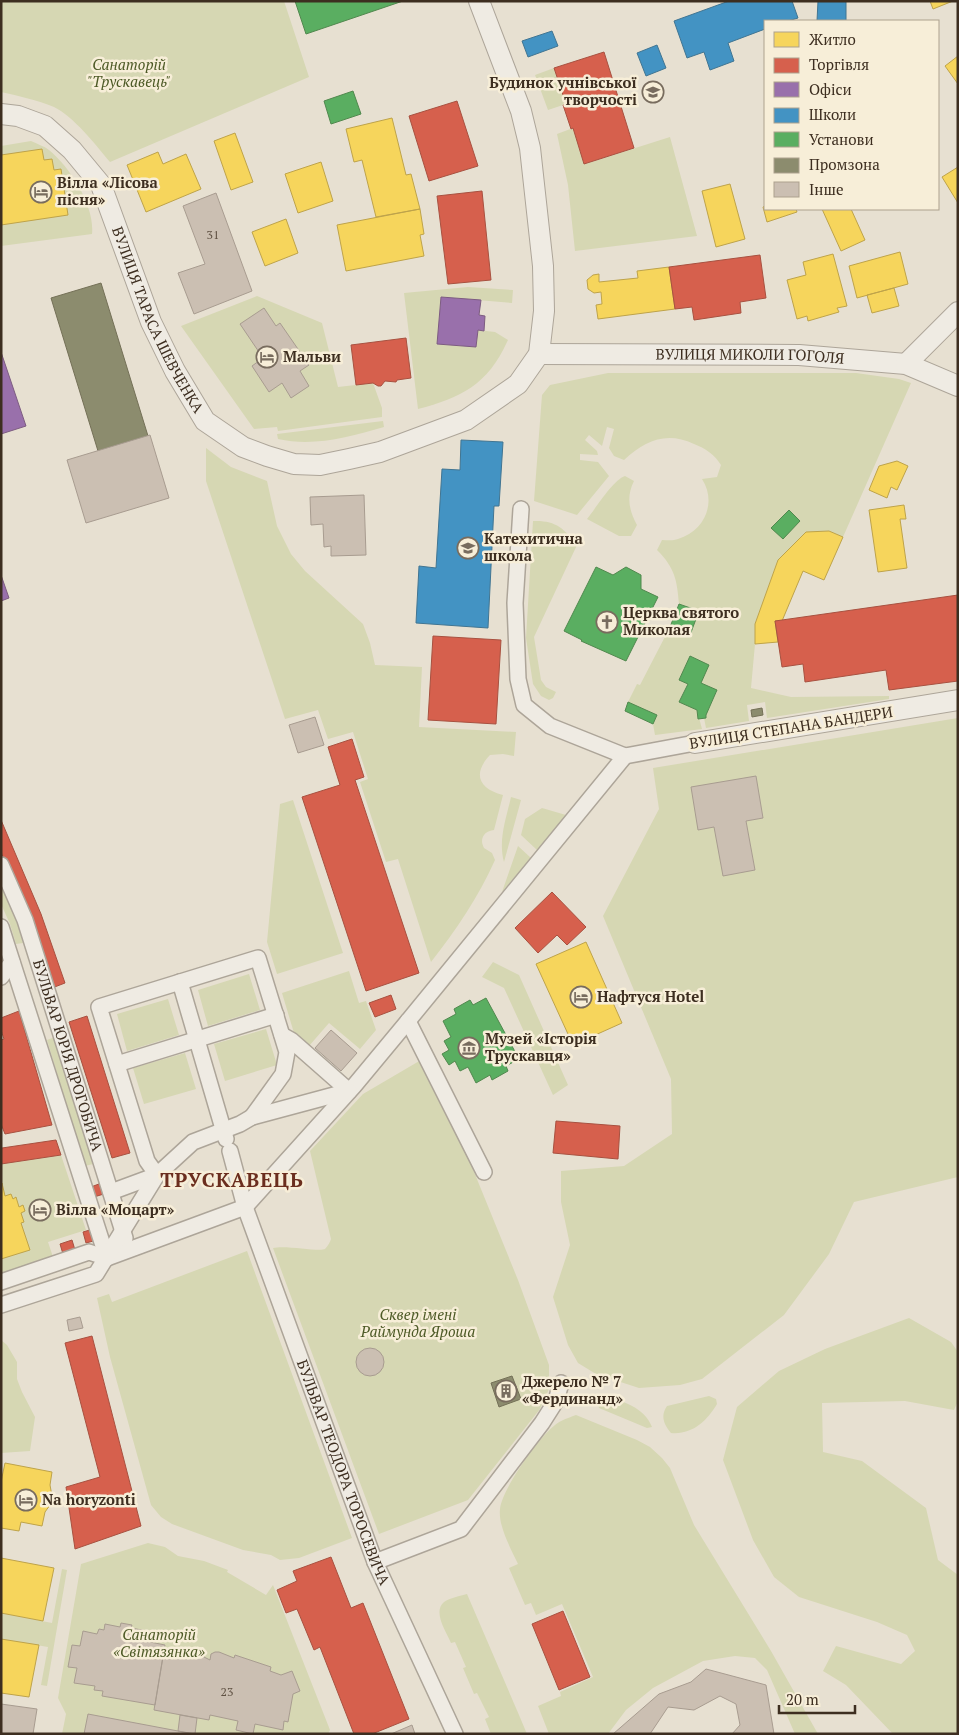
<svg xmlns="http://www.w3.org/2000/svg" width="959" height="1735" font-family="'PT Serif',serif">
  <rect width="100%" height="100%" fill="#e7e0d1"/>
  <path fill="#d6d7b3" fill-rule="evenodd" d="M1,1H284L309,77L110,162C96,145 73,116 54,107C37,100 19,96 1,92Z
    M554,68L566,104L548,110L535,75Z
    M573,128L585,164L670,137L697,236L575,251L568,185L557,134Z
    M31,141C37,144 44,146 49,150C70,167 95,206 92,234L1,246V146Z
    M468,287L513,290L512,303L441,297L437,344L476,347L478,330L495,332L508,340L507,342C488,384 461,398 418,409L404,293Z
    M257,296L322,323L338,387L373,383L382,408V417L278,431L277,427L254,429L181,326Z
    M608,373H856L899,379L911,383L843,537L829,531L807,532L778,560L755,624V644L751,688L791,697L889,696V699L767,718L765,702L747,705L749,721L706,728L704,718H706V715L717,691L701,683L709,665L690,656L679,680L688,684L679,702L697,710L702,729L655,735L653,724L657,715L628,702L637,684L640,685L670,627L690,634L699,611L679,604C677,580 675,568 657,550L662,540C667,540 673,541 678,539C705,531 717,502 702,479L717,477L721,465C715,455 705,448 694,444C667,431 645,440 624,460L614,456L609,448L614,429L607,427L602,446L589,435L585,440L597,451L598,455L580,454V460L598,462L609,476L577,515L534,501L542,395L550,385Z
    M383,421L384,427C349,437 314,447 278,439L277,434Z
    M206,448L231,467L267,481L277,526L291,554L305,571L363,624L370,643L375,665L422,667L419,727L516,732L514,756L503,754L490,755C472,774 479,789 503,795L494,830C484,831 479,839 484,848L492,853L495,860C478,898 456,930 431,962L398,859L386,862L360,782L368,779L353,732L328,739L318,710L285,719L206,481Z
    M625,476L634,481C626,497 629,510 637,525L631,536H619L587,519C596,508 613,480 625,476Z
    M533,521C555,520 564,528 577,545L534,637L541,680L546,687L556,692L553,698L549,700L541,696L533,684L526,638Z
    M958,718V1177L854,1202L829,1254L784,1315L702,1379L680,1385L639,1388L596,1374L578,1363L568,1345L553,1297L570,1245L561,1202V1171L624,1166L672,1134L671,1079L603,916L659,809L653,768ZM756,776L763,818L746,821L755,870L714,827L698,830Z
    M511,797L521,800L504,862C498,840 506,819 511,797Z
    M293,800L343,953L277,974L267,942L280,804Z
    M542,808L566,815L537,850L521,835L525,819Z
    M518,846L531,858L502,892Z
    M1,886L17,922L23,943L16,944L10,924L1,904Z
    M493,962L519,975L568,1085L553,1095L504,988L482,977Z
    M349,971L359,1003L366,1001L376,1030L360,1049L329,1023L309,1046L294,1033L282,993Z
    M249,974L260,1010L208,1026L198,990Z
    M168,999L179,1035L127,1051L117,1014Z
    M266,1029L277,1065L225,1081L214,1044Z
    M55,1037L93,1164L85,1166L47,1040Z
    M185,1053L196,1089L144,1104L133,1068Z
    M421,1060L470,1162L518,1280L549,1365V1389L540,1409L468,1500L379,1534L273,1248C286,1245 319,1252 325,1249C328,1246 330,1242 331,1239L310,1151L363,1094Z
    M61,1155L86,1230L48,1242L54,1260L1,1277V1164Z
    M247,1251L352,1538L299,1558L280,1560L271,1555L243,1550L172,1524L161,1517L151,1505L110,1357L97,1298L109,1294L112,1302Z
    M909,1318L951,1342L958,1352V1401L954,1410L905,1401L822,1403L823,1452L862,1461L926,1508L938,1560L958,1575V1734H893L846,1685L823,1671L836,1646L901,1664L915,1651L907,1635L877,1622L799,1597L774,1577L753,1540L723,1460L737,1407L779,1371L825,1349Z
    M1,1340L7,1345L17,1362V1379L22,1392L35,1417L30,1451L1,1453Z
    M603,1395C621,1401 645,1407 652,1427L647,1428L599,1408L596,1399L597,1397Z
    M709,1396L716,1399L717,1404C707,1421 692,1435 671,1433C664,1425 660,1416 667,1406Z
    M576,1415L637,1440L650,1447L662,1458L670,1468L694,1525L771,1651L818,1734H795L767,1670L755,1658L735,1656L703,1661L653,1688L626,1710L608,1734H549L538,1706L561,1696L560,1692L593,1677L562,1604L536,1615L531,1603L525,1605L509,1568L518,1564C511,1549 498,1526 500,1509C502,1489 539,1437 555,1425C561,1420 568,1418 576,1415Z
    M148,1543L165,1547L178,1556L204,1561L228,1570L227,1572L266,1595L273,1585L330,1730L328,1734H62L66,1714L58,1698L81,1564Z
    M62,1569L67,1570L47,1686L41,1685L48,1647L1,1639V1613L52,1623Z
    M467,1594L519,1715L527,1734H491L485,1719L489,1717L477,1693L474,1694L463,1668L466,1667L455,1642L451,1643C447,1633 432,1612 444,1602C450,1598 460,1596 467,1594Z"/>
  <path fill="#f6d55c" stroke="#bea34a" d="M930,1H953L933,9Z
    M958,56V84L945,66Z
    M392,118L406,175L411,174L420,209L376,217L362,160L354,162L346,129Z
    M235,133L253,182L231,190L214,141Z
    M42,149L44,160L52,159L54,170L61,169L68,215L1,225V155Z
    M158,152L163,164L186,154L201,189L146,212L127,165Z
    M321,162L333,201L298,213L285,174Z
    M958,167V203L942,177Z
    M730,184L745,239L716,247L702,191Z
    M765,206V209H796L797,212L767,222L763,207Z
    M420,209L424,234L420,235L424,256L346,271L337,225Z
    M822,209H851L865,240L841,251Z
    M286,219L298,253L265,266L252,232Z
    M900,252L908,284L857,298L849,266Z
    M833,254L847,306L837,308L839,312L808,321L807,316L797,319L787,280L806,275L803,262Z
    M669,267L675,309L598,319L596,305L602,304L601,292L594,293L588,289L587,280L593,275L599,274V282L638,278L637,271Z
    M894,288L899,306L872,313L867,295Z
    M897,461L908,466L897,490L891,487L887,498L869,490L879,466Z
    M904,505L906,519H900L907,568L878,572L869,510Z
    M829,531L843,537L824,580L803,571L782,621H775L778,642L755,644V624L778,560L806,532Z
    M586,942L622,1023L573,1045L536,964Z
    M2,1183L5,1196L11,1194L13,1199L16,1197L19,1207L23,1205L25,1211L21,1213L24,1222L21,1223L30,1250L1,1259Z
    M5,1463L52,1472L50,1485L52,1496L50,1505L45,1512L42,1526L21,1522L19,1531L1,1528V1482Z
    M1,1558L54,1568L43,1621L1,1613Z
    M1,1639L39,1645L29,1697L1,1693Z"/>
  <path fill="#d6604d" stroke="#a85140" d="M604,52L634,148L584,164L573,128L571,129L563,105L566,104L554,68Z
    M457,101L478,166L429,181L409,116Z
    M482,191L491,280L448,284L437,196Z
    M760,255L766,298L740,302L741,313L694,320L692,307L675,309L669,267Z
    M406,338L411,378L397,380L396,382L385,381L381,386H378L373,383L356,385L351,345Z
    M958,595V681L889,690L886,670L805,682L803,664L782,667L775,621Z
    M433,636L501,640L496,724L428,720Z
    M352,739L364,777L355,780L419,973L366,991L302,797L340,785L328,747Z
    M1,820L41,914L65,983L52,988L29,918L1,852Z
    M552,892L586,927L567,945L557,935L538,953L515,928Z
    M391,995L396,1009L375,1017L369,1003Z
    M19,1011L52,1125L5,1134L1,1124V1040L4,1039L1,1030V1018Z
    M87,1016L130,1153L112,1158L69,1022Z
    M556,1121L620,1126L618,1159L553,1153Z
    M56,1140L61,1155L1,1164V1147L2,1148Z
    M104,1182L107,1193L94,1197L91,1187Z
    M93,1229L97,1240L86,1243L83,1232Z
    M72,1240L75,1250L63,1254L60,1244Z
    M92,1336L141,1526L75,1549L66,1487L100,1477L65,1343Z
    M331,1557L351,1608L363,1603L409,1719L372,1734H354L320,1647L314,1650L297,1609L286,1613L277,1590L297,1581L293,1571Z
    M563,1611L590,1677L559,1690L532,1624Z"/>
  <path fill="#9970ab" stroke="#7d5c81" d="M441,297L481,300L479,315L485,316L484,331L478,330L476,347L437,344Z
    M1,352L26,426L1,434Z
    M1,575L9,598L1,601Z"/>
  <path fill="#4393c3" stroke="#417592" d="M729,1H792L798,18L788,21H765V29L728,43L734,61L710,70L704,52L687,58L674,21Z
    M818,1H846V21H817Z
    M552,31L558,46L528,57L522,41Z
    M657,45L666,68L646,76L637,53Z
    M461,440L503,442L499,506H494L488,628L416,623L419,566L436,568L442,469L460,470Z"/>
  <path fill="#5aae61" stroke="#51884e" d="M295,1H403L306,34Z
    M353,91L361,114L331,124L324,101Z
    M789,510L800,521L783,539L771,528Z
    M596,567L613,575L626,567L641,575V589L658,597L626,661L581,641L582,640L564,631Z
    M679,604L699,611L690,635L670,627Z
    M690,656L709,665L701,683L717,690L706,715V718L698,719L697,710L679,702L688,684L679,680Z
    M628,702L657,715L653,724L625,711Z
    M486,998L519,1059L506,1066L508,1071L492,1080L490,1075L476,1083L468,1067L460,1071L455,1061L449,1065L442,1054L449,1050L444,1041L451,1037L443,1021L456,1014L454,1009L470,1000L473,1005Z"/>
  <path fill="#8c8c6e" stroke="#747057" d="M101,283L148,436L98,451L51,298Z
    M762,708L763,715L752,717L751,710Z
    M512,1376L521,1399L499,1407L491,1383Z"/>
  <path fill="#cbbfb2" stroke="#a89c90" d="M216,193L252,291L194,314L178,273L205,264L183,206Z
    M264,308L276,326L280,323L309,365L300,371L309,386L291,398L282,383L269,392L252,366L263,358L240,324Z
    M150,435L169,498L86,523L67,460Z
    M364,495L366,555L331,556V546L324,547L323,524L311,525L310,497Z
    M315,717L324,745L298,753L289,725Z
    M756,776L763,818L746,821L755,870L723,876L714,827L698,830L691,787Z
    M331,1030L357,1053L341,1071L315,1048Z
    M80,1317L83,1328L69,1331L67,1320Z
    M356 1362a14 14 0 1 1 28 0a14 14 0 1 1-28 0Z
    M121,1623L132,1625L131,1628L147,1631L146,1636L151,1637L150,1642L165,1645L155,1705L102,1696L103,1691L94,1690L95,1686L74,1683L77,1668L68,1667L72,1645L80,1646L83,1631L97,1634L99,1629L104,1630L105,1624L120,1627Z
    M184,1649L205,1652L204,1657L210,1660L211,1654L215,1652H219L234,1658L235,1655L271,1667L270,1671L281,1675L292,1671L300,1691L293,1694L288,1722L284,1721L283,1730L255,1724L253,1734L236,1730L238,1721L210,1715L209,1720L154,1710L164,1650L184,1654Z
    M706,1669L766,1685L774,1734H732L740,1725L736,1704L720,1696L694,1710L668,1707L650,1734H613L659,1694L691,1682Z
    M1,1704L37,1709L33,1734H1Z
    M88,1714L178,1731L192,1734H84Z
    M180,1715L197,1718L195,1734L178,1731Z
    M412,1725L415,1734H391Z"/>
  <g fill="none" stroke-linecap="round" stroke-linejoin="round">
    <g stroke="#ada599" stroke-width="18">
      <g id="pedestrian">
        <path d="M521,509L515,603L518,679L524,705L550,726L625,756"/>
        <path d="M625,756L695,743"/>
        <path id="s1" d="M1,865L25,920L125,1238"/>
        <path d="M1,927L107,1258"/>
        <path d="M1,977L12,962"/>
        <path d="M180,982L226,1139"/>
        <path d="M408,1021L484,1172"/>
        <path d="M282,1035L291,1040L349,1091"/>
        <path d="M117,1064L276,1015"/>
        <path id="s2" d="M230,1151L245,1207L375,1562L455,1734"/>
        <path d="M111,1192L157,1175L147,1161L99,1007L258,958L287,1052L283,1074L252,1117"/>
        <path d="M107,1258L245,1207L354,1086L408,1021L625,756"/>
        <path d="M1,1282L89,1252L107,1258"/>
        <path d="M1,1305L96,1274L157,1175L193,1142L240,1124L252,1117L349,1091"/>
        <path d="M375,1562L461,1529L542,1423L556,1401L561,1383"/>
      </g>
    </g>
    <g stroke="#ada599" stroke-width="22">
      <g id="minor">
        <path id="s3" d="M1,114L18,116L45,126L72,150L101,185L151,322L175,371L205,421L243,447L267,456L294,464L320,465L349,459L380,452L466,420L518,384L539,354L544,311L543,266L530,148L521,111L479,1"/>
        <path id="s4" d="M539,354L799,355L906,364L958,386"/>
        <path d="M906,364L958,312"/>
        <path d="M695,743L958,700"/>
      </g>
    </g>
    <use href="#pedestrian" stroke="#efebe3" stroke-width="15"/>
    <use href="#minor" stroke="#efebe3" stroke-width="20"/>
  </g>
  <defs>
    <g id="school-ring" transform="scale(1.125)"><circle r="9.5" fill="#f7eed8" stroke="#786c5e" stroke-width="1.5"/><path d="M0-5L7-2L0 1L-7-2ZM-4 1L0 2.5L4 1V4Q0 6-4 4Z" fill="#786c5e"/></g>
    <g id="hotel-ring" transform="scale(1.125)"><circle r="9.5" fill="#f7eed8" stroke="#786c5e" stroke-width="1.5"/><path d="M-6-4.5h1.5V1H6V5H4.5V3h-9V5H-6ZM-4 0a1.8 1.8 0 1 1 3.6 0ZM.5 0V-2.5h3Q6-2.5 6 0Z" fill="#786c5e"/></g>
    <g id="church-ring" transform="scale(1.125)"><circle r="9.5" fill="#f7eed8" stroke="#786c5e" stroke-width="1.5"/><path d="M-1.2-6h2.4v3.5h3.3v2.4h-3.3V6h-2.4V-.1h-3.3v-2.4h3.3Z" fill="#786c5e"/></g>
    <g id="museum-ring" transform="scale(1.125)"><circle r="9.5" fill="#f7eed8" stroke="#786c5e" stroke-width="1.5"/><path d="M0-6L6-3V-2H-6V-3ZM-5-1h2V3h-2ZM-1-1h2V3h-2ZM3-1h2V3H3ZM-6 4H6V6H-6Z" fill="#786c5e"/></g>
    <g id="building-ring" transform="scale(1.125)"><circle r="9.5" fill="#f7eed8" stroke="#786c5e" stroke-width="1.5"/><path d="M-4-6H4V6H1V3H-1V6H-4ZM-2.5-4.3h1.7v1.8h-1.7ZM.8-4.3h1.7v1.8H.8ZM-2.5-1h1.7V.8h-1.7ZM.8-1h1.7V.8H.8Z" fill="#786c5e"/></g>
  </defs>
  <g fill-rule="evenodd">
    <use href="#school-ring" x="653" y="92"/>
    <use href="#hotel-ring" x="41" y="192"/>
    <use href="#hotel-ring" x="267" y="357"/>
    <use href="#school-ring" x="468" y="548"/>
    <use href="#church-ring" x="607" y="622"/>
    <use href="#hotel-ring" x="581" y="997"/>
    <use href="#museum-ring" x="469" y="1048"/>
    <use href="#hotel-ring" x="40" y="1210"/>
    <use href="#building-ring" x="506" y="1391"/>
    <use href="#hotel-ring" x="26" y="1500"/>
  </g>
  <g text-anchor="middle" stroke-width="5" stroke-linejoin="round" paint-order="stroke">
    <g font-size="12" fill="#605244">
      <text x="213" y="239">31</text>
      <text x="227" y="1696">23</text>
    </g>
    <g font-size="15" font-style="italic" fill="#4d5a26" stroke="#f7eed8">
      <text x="129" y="70">Санаторій<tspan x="129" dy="17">"Трускавець"</tspan></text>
      <text x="418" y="1320">Сквер імені<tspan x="418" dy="17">Раймунда Яроша</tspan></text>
      <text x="159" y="1640">Санаторій<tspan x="159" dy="17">«Світязянка»</tspan></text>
    </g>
    <g font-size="15" font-weight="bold" fill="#3d2e20" stroke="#f7eed8" text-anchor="start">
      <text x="637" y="88" text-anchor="end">Будинок учнівської<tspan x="637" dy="17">творчості</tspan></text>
      <text x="57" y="188">Вілла «Лісова<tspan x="57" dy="17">пісня»</tspan></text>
      <text x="283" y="362">Мальви</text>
      <text x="484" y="544">Катехитична<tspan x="484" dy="17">школа</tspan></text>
      <text x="623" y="618">Церква святого<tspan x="623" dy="17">Миколая</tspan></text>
      <text x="597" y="1002">Нафтуся Hotel</text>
      <text x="485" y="1044">Музей «Історія<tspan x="485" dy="17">Трускавця»</tspan></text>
      <text x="56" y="1215">Вілла «Моцарт»</text>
      <text x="522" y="1387">Джерело № 7<tspan x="522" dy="17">«Фердинанд»</tspan></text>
      <text x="42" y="1505">Na horyzonti</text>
    </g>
    <g font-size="15" fill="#3d2e20" stroke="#f7eed8">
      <text dy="5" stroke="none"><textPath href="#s3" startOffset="274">ВУЛИЦЯ ТАРАСА ШЕВЧЕНКА</textPath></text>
      <text dy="5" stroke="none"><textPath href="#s4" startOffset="211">ВУЛИЦЯ МИКОЛИ ГОГОЛЯ</textPath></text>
      <text transform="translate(791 728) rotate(-9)" y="5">ВУЛИЦЯ СТЕПАНА БАНДЕРИ</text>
      <text dy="5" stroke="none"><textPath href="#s1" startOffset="202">БУЛЬВАР ЮРІЯ ДРОГОБИЧА</textPath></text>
      <text dy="5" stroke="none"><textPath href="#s2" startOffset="341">БУЛЬВАР ТЕОДОРА ТОРОСЕВИЧА</textPath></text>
    </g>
    <g font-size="20" font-weight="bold" letter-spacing="1" fill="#6b2e1e" stroke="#f7eed8">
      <text x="232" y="1187">ТРУСКАВЕЦЬ</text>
    </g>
  </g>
  <rect width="959" height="1735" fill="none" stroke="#3d2e20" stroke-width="5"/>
  <rect x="764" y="20" width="175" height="190" fill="#f7eed8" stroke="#ada18e"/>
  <rect x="774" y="32" width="25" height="15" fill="#f6d55c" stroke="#ada18e"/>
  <text x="809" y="45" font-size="15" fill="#3d2e20">Житло</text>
  <rect x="774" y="58" width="25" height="15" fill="#d6604d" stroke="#ada18e"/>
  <text x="809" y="70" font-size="15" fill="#3d2e20">Торгівля</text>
  <rect x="774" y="82" width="25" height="15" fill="#9970ab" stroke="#ada18e"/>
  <text x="809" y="95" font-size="15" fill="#3d2e20">Офіси</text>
  <rect x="774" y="108" width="25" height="15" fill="#4393c3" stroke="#ada18e"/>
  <text x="809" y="120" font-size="15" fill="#3d2e20">Школи</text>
  <rect x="774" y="132" width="25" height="15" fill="#5aae61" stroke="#ada18e"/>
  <text x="809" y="145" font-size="15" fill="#3d2e20">Установи</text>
  <rect x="774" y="158" width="25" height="15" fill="#8c8c6e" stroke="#ada18e"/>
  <text x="809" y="170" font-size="15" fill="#3d2e20">Промзона</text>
  <rect x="774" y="182" width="25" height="15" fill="#cbbfb2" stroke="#ada18e"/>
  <text x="809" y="195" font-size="15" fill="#3d2e20">Інше</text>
  <path d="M779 1705v8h76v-8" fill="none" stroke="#3d2e20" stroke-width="2.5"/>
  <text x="786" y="1705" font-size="15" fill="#3d2e20" stroke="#f7eed8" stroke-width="4" paint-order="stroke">20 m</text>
</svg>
